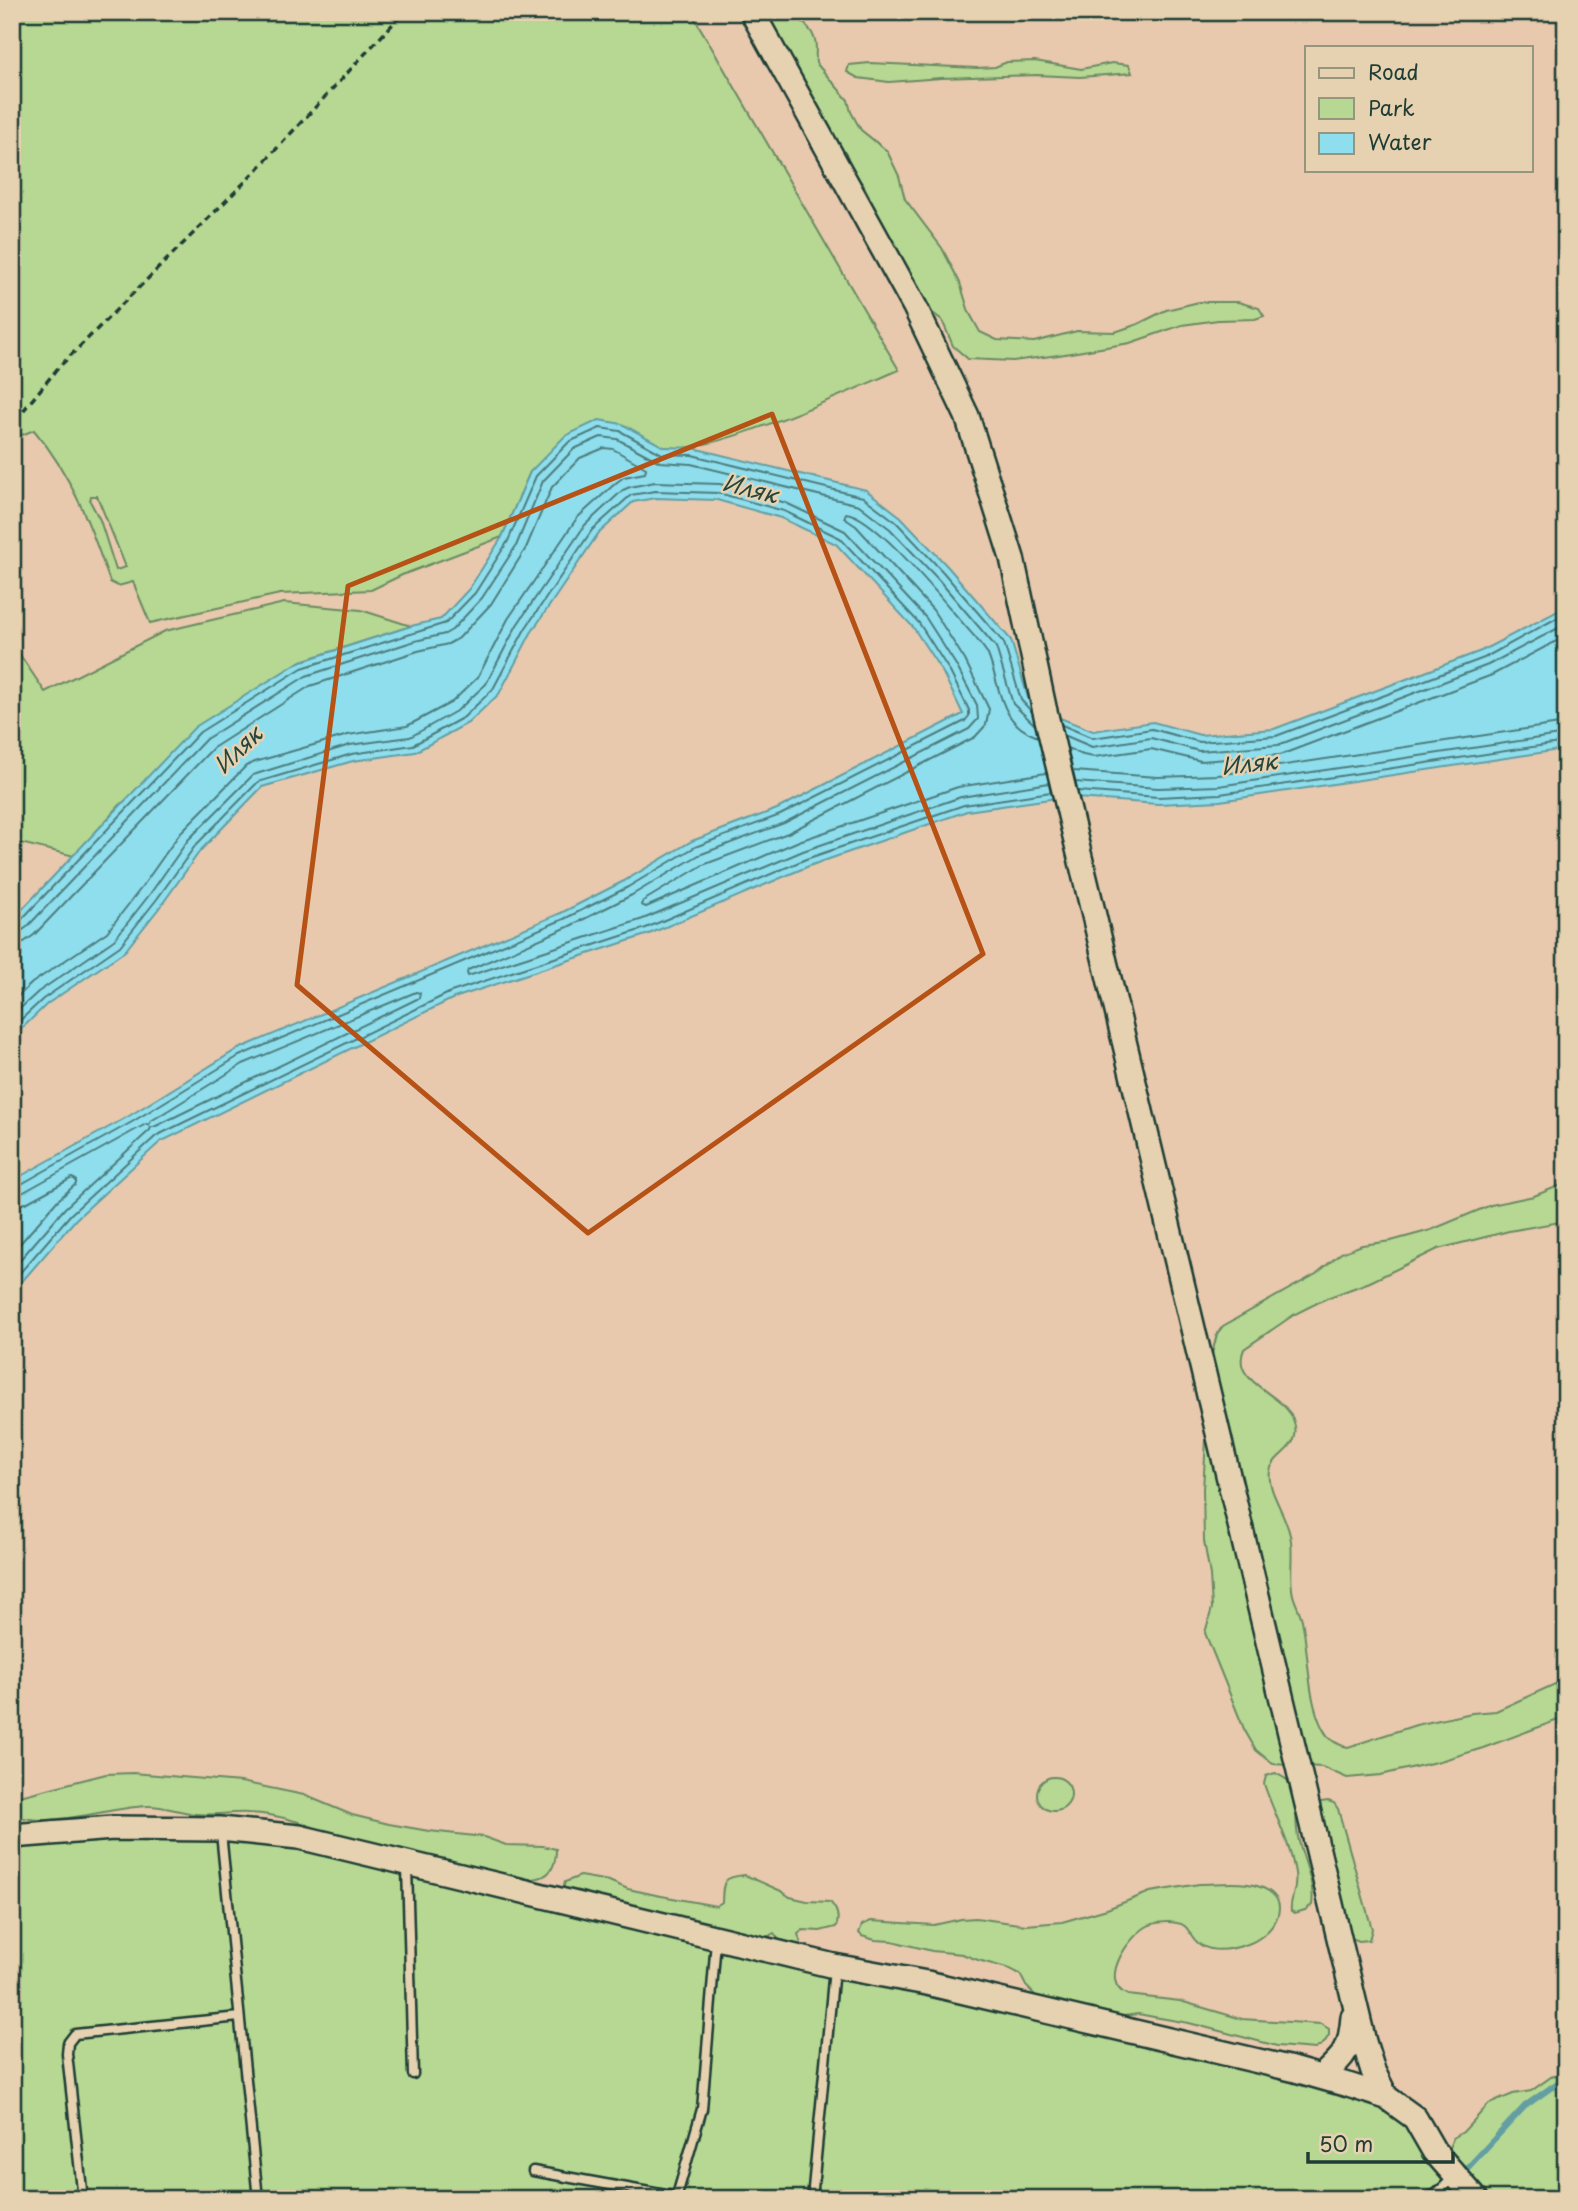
<svg xmlns="http://www.w3.org/2000/svg" width="1578" height="2211" font-family="'Playpen Sans',sans-serif">
  <rect width="100%" height="100%" fill="#e8c9ad"/>
  <filter id="ink" filterUnits="userSpaceOnUse"><feTurbulence type="fractalNoise" baseFrequency=".0143" numOctaves="2"/><feDisplacementMap in="SourceGraphic" scale="14" xChannelSelector="R" yChannelSelector="G"/><feConvolveMatrix kernelMatrix="1 2 1 2 8 2 1 2 1" color-interpolation-filters="sRGB"/></filter>
  <g filter="url(#ink)">
    <path fill="#b6d892" stroke="#6a8a63" stroke-width="2" fill-rule="evenodd" d="M12,12H691L899,370C854,389 706,458 664,447C652,444 634,431 622,424L530,472L502,537L402,575L371,590L280,594L150,623L133,582L118,586L110,582C91,527 72,475 34,430L12,439ZM91,496H97L126,567L116,570L100,520L90,501Z
      M768,12C788,12 808,19 815,40C817,46 815,56 816,63L848,100L851,112L861,130L887,151L899,176L905,199L942,248L960,283L969,312L980,332L997,340L1034,342L1077,331L1115,332L1138,324L1166,310L1199,302H1238L1259,308L1264,316L1255,319L1218,320L1182,325L1130,343L1059,355L1013,361L968,359L953,346L942,320L922,305L869,209V196L863,184L843,165L801,100L798,70L793,60L770,39L766,23Z
      M1035,61L1081,69L1112,63L1129,65L1132,73L1080,77L1037,75L941,78L889,82L858,78L847,72L849,65L870,63L977,68L995,67L1007,62Z
      M284,603L361,610L411,626L299,662L120,805L74,856L12,841V643L45,692L165,631Z
      M1566,1183V1221L1509,1231L1438,1249L1370,1282L1327,1298L1295,1314L1244,1349C1230,1382 1280,1392 1292,1417C1306,1449 1274,1451 1270,1471C1266,1491 1289,1517 1291,1541C1293,1559 1289,1578 1293,1595C1295,1603 1300,1611 1302,1620C1309,1653 1307,1699 1323,1729C1328,1739 1338,1745 1348,1747L1416,1725L1472,1713L1496,1711L1566,1679V1717L1483,1748L1440,1761L1381,1775L1347,1778L1322,1767L1273,1764L1256,1750L1244,1729L1205,1633L1212,1608L1210,1575L1204,1541L1203,1489L1211,1358L1217,1334L1223,1326L1316,1274L1341,1253L1362,1245L1391,1241L1431,1230L1491,1205L1534,1196Z
      M133,1773L241,1782L304,1795L352,1815L389,1824L429,1831L484,1837L506,1845L543,1846L556,1849C556,1876 542,1881 517,1879L345,1841C313,1826 283,1814 248,1813C230,1812 213,1816 195,1814C179,1812 165,1806 148,1806C113,1806 41,1832 12,1813V1798L106,1774Z
      M1275,1773C1279,1775 1286,1778 1289,1782C1299,1796 1295,1814 1297,1830C1299,1855 1316,1879 1312,1905L1305,1910L1295,1913L1291,1911C1289,1899 1298,1890 1295,1873C1290,1842 1274,1814 1264,1784L1266,1776Z
      M1037 1794a17 17 0 1 1 34 0a17 17 0 1 1-34 0Z
      M1328,1801L1334,1803L1338,1809L1372,1929L1369,1940L1359,1941L1349,1937L1315,1806L1321,1802Z
      M221,1822L1386,2097L1458,2178L1467,2169L1454,2157L1449,2148L1453,2138L1463,2132L1489,2104L1513,2094L1531,2091L1551,2077L1566,2071V2199H12V1838Z
      M745,1875L781,1891L790,1897L807,1901L830,1902C837,1909 840,1917 836,1927L820,1931L803,1930L798,1934L801,1944L799,1947L783,1945L774,1933L762,1940L563,1889L565,1882L580,1876L609,1881L628,1889L656,1895L716,1906L722,1902C723,1881 722,1877 745,1875Z
      M1199,1884C1219,1884 1244,1880 1263,1888C1297,1903 1270,1938 1245,1945C1227,1951 1204,1955 1192,1936C1188,1930 1186,1924 1177,1923C1168,1921 1154,1922 1146,1927C1128,1938 1097,1982 1128,1995L1180,2001L1242,2019L1321,2024L1329,2029V2035L1324,2043L1315,2049L1303,2048L1277,2046L1189,2023L1154,2017L1138,2014L1117,2017L1037,1997L1026,1986L1020,1974L1010,1969L978,1960L962,1954L932,1951L892,1941L875,1940L862,1936L859,1933L862,1925L871,1921L934,1925L961,1919L976,1918L1026,1925L1062,1922L1107,1909L1150,1892Z"/>
    <path fill="#8fdeed" stroke="#629ea3" stroke-width="2" d="M599,420L622,424L664,447L693,448L866,490L901,517L948,567L1011,640L1028,698L1042,711L1093,731L1153,722L1200,735L1274,729L1481,651L1558,611L1566,602V749L1220,801L1158,804L1064,797L967,811L809,866L649,934L454,998L160,1142L76,1219L12,1293V1181L129,1116L236,1050L561,913L624,881L692,841L777,809L963,714L943,673L913,627L836,544L781,518L717,500L655,498L633,502L598,534L531,633L499,694L468,723L415,752L353,761L262,787L200,851L163,903L125,951L47,1004L12,1038V920L195,727L299,662L411,626L441,619L469,589L502,537L530,472L565,436Z"/>
    <g fill="none" stroke-linecap="round" stroke-linejoin="round">
      <path stroke="#4c7d7e" stroke-width="2" d="M1062,725L1093,738L1152,729L1200,742L1276,736L1484,658L1566,613
        M1064,735L1092,747L1151,738L1199,751L1278,745L1488,665L1566,624
        M1038,737C998,723 1001,687 988,655C985,648 979,643 975,637C951,611 877,516 846,513L844,518L856,526L933,610L965,660L989,709L986,725L975,737L788,833L703,865L643,901L641,905L646,907L799,841L958,787L1046,773
        M1067,748L1083,755L1094,757L1151,749L1201,761L1280,755L1492,675L1566,636
        M1073,771L1158,777L1218,775L1566,723
        M1075,782L1158,788L1219,786L1566,734
        M1078,791L1158,797L1220,794L1566,742
        M12,924L20,921L200,732L302,668L446,623L475,593L508,541L536,476L569,442L600,428L620,431L662,454L692,455L863,497L896,522L943,572L1004,643L1021,700L1031,711
        M12,933L20,932L27,927L206,739L306,676L415,641L445,634L452,630L482,598L516,546L543,481L574,449L601,437L617,439L660,462L691,464L859,505L890,529L937,578L996,647L1013,704L1035,725
        M12,943L24,942L34,935L213,748L310,686L418,651L448,644L459,638L491,604L526,548L552,487L580,458L604,448L613,449L646,468L645,473L624,477L617,482L577,518L508,619L478,677L452,702L407,726L348,735L255,762L246,766L180,833L142,887L107,932L32,983L12,1002
        M12,1016L38,992L114,940L150,894L188,840L253,775L350,745L410,737L458,710L486,684L517,625L585,525L623,490L630,487L655,482L720,484L786,503L845,531L926,618L956,665L977,705L978,719L969,729L784,823L699,855L632,895L568,927L468,970L467,973L468,976L643,919L803,851L961,797L1049,783
        M12,1028L43,999L120,946L157,899L195,846L258,782L352,754L413,745L464,717L493,689L525,629L592,530L631,495L655,491L718,493L784,511L840,538L919,623L949,670L969,710V716L965,721L780,815L695,847L628,887L564,919L239,1056L132,1122L39,1174L18,1186L12,1187
        M12,1195L22,1193L146,1124L149,1125L151,1121L243,1064L416,992L420,993L419,998L154,1127H151L150,1130L65,1208L12,1269
        M12,1206L26,1203L72,1178L76,1180V1184L57,1201L12,1253
        M12,1282L71,1214L156,1136L451,992L646,928L806,859L964,805L1051,792"/>
      <path stroke="#629ea3" stroke-width="6" d="M1460,2176L1525,2106L1566,2077"/>
      <g stroke="#1f3d34" stroke-width="13">
        <path id="lane" d="M221,1833L258,2199
          M407,1867L413,2074
          M533,2171L677,2197
          M83,2199L67,2054L68,2043L75,2034L239,2017
          M676,2199L702,2109L716,1941
          M812,2199L834,1969
          M1426,2199L1436,2194L1451,2180L1454,2183"/>
      </g>
      <g stroke="#1f3d34" stroke-width="28">
        <path id="secondary" d="M752,12L915,307L967,416L1012,558L1044,707L1364,2042L1373,2071L1386,2097
          M12,1836L113,1828L220,1829L299,1837L834,1966L927,1983L1292,2069L1348,2085L1386,2097L1415,2118L1434,2151L1476,2199
          M1321,2077C1346,2054 1350,2051 1353,2017"/>
      </g>
      <path stroke="#1f3d34" stroke-width="3.5" stroke-dasharray="7 5" stroke-linecap="butt" d="M12,415L23,411L58,368L253,174L404,12"/>
      <use href="#lane" stroke="#e6d2b0" stroke-width="8"/>
      <use href="#secondary" stroke="#e6d2b0" stroke-width="23"/>
    </g>
  </g>
  <path fill="none" stroke="#b65216" stroke-width="5" stroke-linejoin="round" d="M772,414L983,954L588,1233L297,985L348,586Z"/>
  <g text-anchor="middle" stroke-width="5" stroke-linejoin="round" paint-order="stroke">
    <g font-size="23" font-style="italic" fill="#25453d" stroke="#e6d2b0">
      <text transform="translate(750 489) rotate(14)" y="8">Иляк</text>
      <text transform="translate(238 750) rotate(-44)" y="8">Иляк</text>
      <text transform="translate(1249 764) rotate(-6)" y="8">Иляк</text>
    </g>
  </g>
  <rect width="1578" height="2211" fill="none" stroke="#e6d2b0" stroke-width="42"/>
  <rect x="21" y="21" width="1536" height="2169" fill="none" stroke="#1f3d34" stroke-width="2.5" filter="url(#ink)"/>
  <rect x="1305" y="46" width="228" height="126" fill="#e6d2b0" stroke="#96967e" stroke-width="2"/>
  <rect x="1319" y="68" width="35" height="10" fill="#e6d2b0" stroke="#96967e" stroke-width="2"/>
  <text x="1368" y="80" font-size="21" fill="#1f3d34">Road</text>
  <rect x="1319" y="98" width="35" height="21" fill="#b6d892" stroke="#96967e" stroke-width="2"/>
  <text x="1368" y="116" font-size="21" fill="#1f3d34">Park</text>
  <rect x="1319" y="133" width="35" height="21" fill="#8fdeed" stroke="#96967e" stroke-width="2"/>
  <text x="1368" y="150" font-size="21" fill="#1f3d34">Water</text>
  <path d="M1308 2152v10h145v-10" fill="none" stroke="#1f3d34" stroke-width="3.5"/>
  <text x="1319" y="2152" font-size="21" fill="#1f3d34" stroke="#e6d2b0" stroke-width="5" paint-order="stroke">50 m</text>
</svg>
